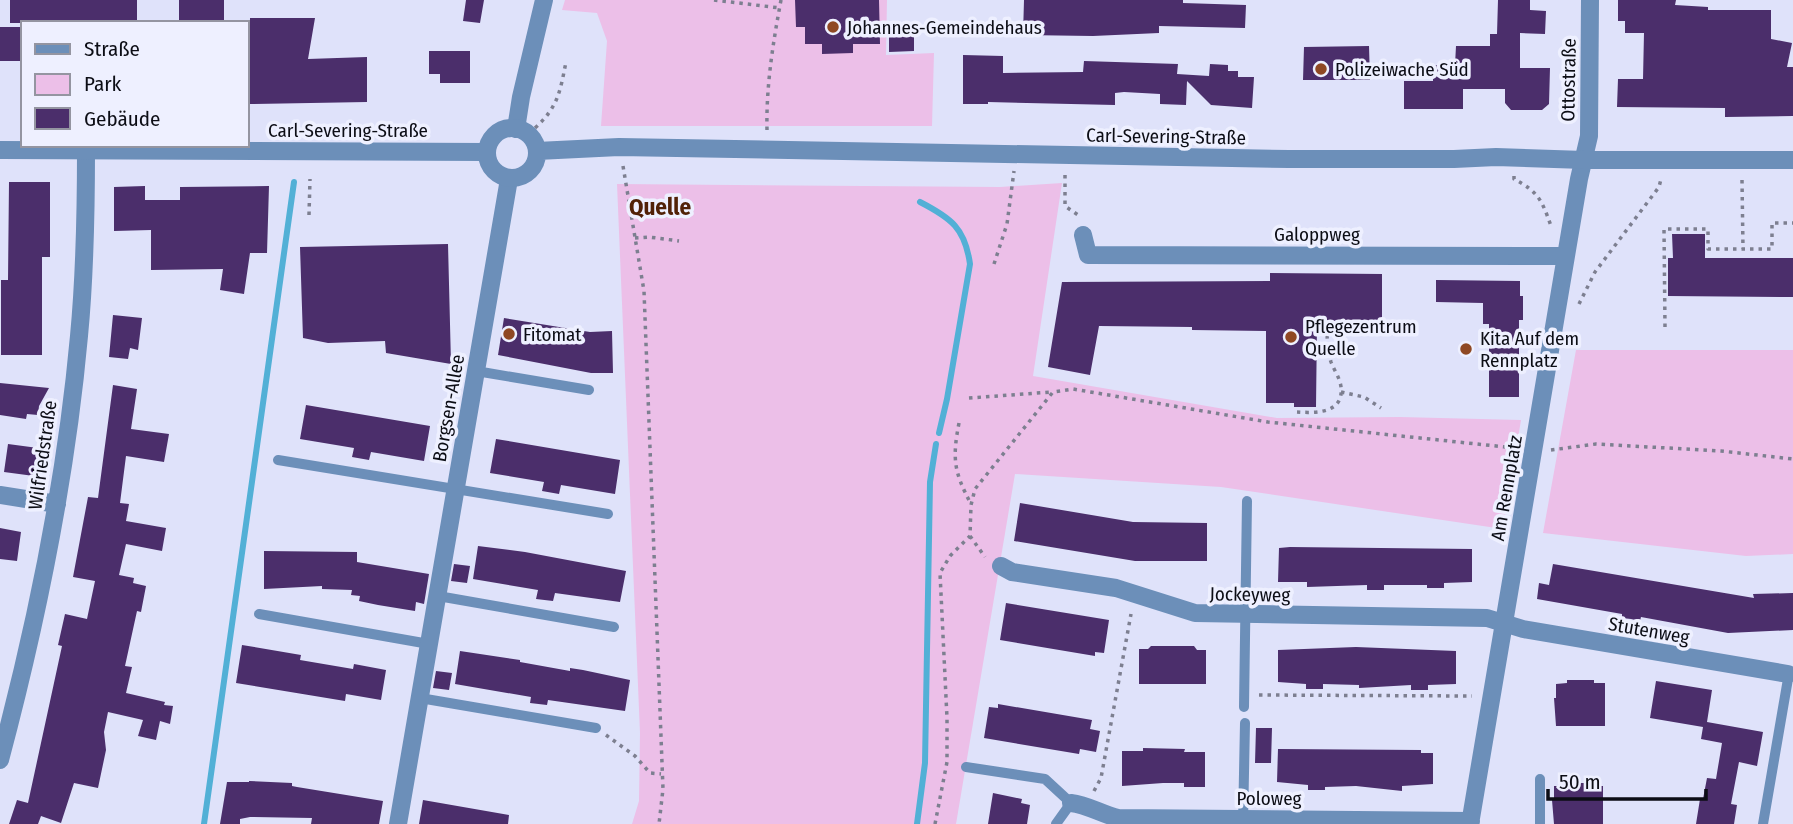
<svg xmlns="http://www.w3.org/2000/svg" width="1793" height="824" font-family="'Fira Sans Condensed',sans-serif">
  <rect width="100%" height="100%" fill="#dfe2fa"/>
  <path fill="#ecbfe8" d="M565,0H887L886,55L934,53L932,126H601L607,41L597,13L562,10Z
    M1062,183L1033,376L1277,418L1400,417L1521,420L1503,529L1221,487L1015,474L956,824H632L639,801L640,733L617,184L1000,187Z
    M1576,350H1793V554L1746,556L1543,533Z"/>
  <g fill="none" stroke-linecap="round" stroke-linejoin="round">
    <path stroke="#52b0d6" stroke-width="6" d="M920,202C951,218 965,228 970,264L947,399L939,433
      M204,824L294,182
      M917,824L925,763L930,482L936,444"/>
  </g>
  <path fill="#4b2e6b" d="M10,0H137V23H10Z
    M179,0H224V23H179Z
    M466,0H484L480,23L463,21Z
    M795,0H879L880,44H853V53L822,54V44H805V27H796Z
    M1024,0H1183V3L1246,5L1245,28L1159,26V33L1093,36L1023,35Z
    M1498,0H1530V10L1546,11L1545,34L1520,33V68H1550L1549,104L1542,110H1511L1505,103V89H1463V109H1404V81H1433V65H1455L1456,46H1490V34H1497Z
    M1618,0H1676L1675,5L1708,7V10H1771V39L1792,43L1787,67H1793V116L1725,117V108L1617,107L1618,79H1643L1644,33H1625V21H1618Z
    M250,18H315L308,59L367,57V102L249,104Z
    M0,27H23V61H0Z
    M889,34H914V51L889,52Z
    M1369,46L1370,80H1303L1304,47Z
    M429,51H470V83H440V74H429Z
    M963,55L1003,56V73L1083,72L1084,61L1178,64L1177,74L1209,76L1210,64L1228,65V71H1238V77H1254L1252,108L1211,105L1187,81L1186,105L1160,104V94L1124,92L1115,93V105L988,102V104H963Z
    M9,182H50V257H42V355H1V280H8Z
    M145,186V200H180V187L269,186L267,253H250L244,294L220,290L223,269L151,270V230L114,231V187Z
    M1672,234H1705V258H1793V297L1668,296V258H1673Z
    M448,244L451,364L386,353L385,341L328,343L303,338L300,247Z
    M1270,273L1382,274V324L1317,323L1316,407H1294V403H1266V331L1192,330V327L1099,326L1090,375L1048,367L1062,282L1270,281Z
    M1436,280L1520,281V296H1523V320H1519V397H1489V324H1483V303L1436,302Z
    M113,315L142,318L138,350L130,348L128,359L109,357Z
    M504,318L590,332L612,331L613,373H591L498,355Z
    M0,383L49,388L39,406L38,415L27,414L26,419L0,415Z
    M113,385L137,389L131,429L169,434L164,462L126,456L120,503L129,504L126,521L166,528L162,551L126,544L119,575L134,578L133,583L146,586L141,612L137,611L125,666L132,667L126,693L165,702L164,705L173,706L170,724L160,721L156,740L138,736L143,720L108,712L104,732L106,750L98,788L74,783L61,823L41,816L38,824H9L17,800L28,803L62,646L58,645L65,614L87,619L95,581L73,577L88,497L98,498Z
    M306,405L430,426L424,461L371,452L369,460L352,457L354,448L300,439Z
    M496,439L620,460L615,494L561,485L559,494L542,491L544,482L490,473Z
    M8,444L38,448L34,476L4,472Z
    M1020,503L1133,522L1207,523V561H1135L1014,541Z
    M0,528L21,532L17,561L0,559Z
    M478,546L525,552L626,571L620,602L555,593L553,601L536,599L538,590L473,579Z
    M1290,547L1472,549V582L1444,583V588H1427V585H1384V590H1367V585L1307,587V582H1278L1279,548Z
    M264,551L357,552V562L429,574L424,604L416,602L415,611L378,605L359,601L360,596L351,595L352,590L322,589V586L264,589Z
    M454,564L470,566L467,583L451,581Z
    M1553,564L1754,598L1753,594L1793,593V630L1728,633L1641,617L1640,621L1631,619L1622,618V614L1537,599L1539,583L1549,585Z
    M1006,603L1109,620L1104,653L1095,652V656L1000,640Z
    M242,645L301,655L300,660L353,669L354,664L386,670L381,700L346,694L345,701L236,683Z
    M1151,646H1194L1197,650H1206V684H1139V649H1148Z
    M1356,647L1456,651V684L1428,685V690H1411V685L1359,688V685L1323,684V689H1306V684L1278,682V650Z
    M460,651L520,660V662L570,671V668L583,670L630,680L625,711L548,700L547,705L530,703L531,697L455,684Z
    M436,671L452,673L449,690L433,688Z
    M1567,680H1594V683H1605V726H1556L1554,698H1556V684L1567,683Z
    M1656,681L1712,690L1707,722L1763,732L1757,766L1739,762L1731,804L1737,805L1734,824H1696L1700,799H1703L1707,778L1716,779L1722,743L1701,739L1703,727L1650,718Z
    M998,704L1092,720L1090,729L1100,731L1096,752L1080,749L1079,754L984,738L989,707L998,708Z
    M1256,728H1272L1271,763H1255Z
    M1143,748L1185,749L1184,752H1205V787H1184V783H1163L1122,786V751H1143Z
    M1278,749L1421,750V753H1433V784L1402,786V791L1356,786L1325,787V790H1308V785L1277,782Z
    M249,781L292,783V786L297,787L383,801L379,824H311L312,818L250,817L240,819V824H220L227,782H249Z
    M1565,783H1592V786H1603V824H1554L1552,800H1554V786H1565Z
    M993,793L1022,799L1021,803L1030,805L1027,824H988Z
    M423,800L509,815L508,824H419Z"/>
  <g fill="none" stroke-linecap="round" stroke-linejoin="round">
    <path stroke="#7d7f90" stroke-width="3.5" stroke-dasharray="3.5 5" stroke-linecap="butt" d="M714,0L780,8
      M535,128C558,107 560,92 566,62
      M767,130C766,86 773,43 781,0
      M623,166L644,291L663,789L659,824
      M1065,175V206L1078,215
      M1514,176V179C1539,192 1542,201 1551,226
      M1742,180L1743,249
      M309,215L310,179
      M635,238L649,237L679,241
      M994,264L1007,224L1014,171
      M1579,304L1595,272L1659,187L1661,179
      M1665,327L1664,229H1708V249H1772V223H1793
      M1341,392L1364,397L1381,408
      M969,398L1051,392
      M1297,412C1315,413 1344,414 1341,387C1340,378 1334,370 1331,362C1327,349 1327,337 1327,323
      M959,423C952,459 954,472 971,504
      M1551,450L1596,444L1721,451L1793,459
      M970,536L985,557
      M1259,695L1472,696
      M606,735L635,756L650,773L661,774
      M1094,791L1101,778L1131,614
      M935,824L947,762V718L940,573L950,556L970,536L971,505L975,489L1053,392L1073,389L1268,422L1515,448"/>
    <path stroke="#6c8fb9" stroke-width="10" d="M476,371L589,390
      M278,460L608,514
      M438,596L614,627
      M259,614L429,644
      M420,698L596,728
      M1244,707L1247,501
      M966,767L1045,779L1071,803L1056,824
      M1540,779V824
      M1243,823L1245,723
      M1763,824L1789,673"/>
    <path stroke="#6c8fb9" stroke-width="18" d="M516,129L521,97L544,0
      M1083,235L1088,255L1566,256
      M0,495L57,504
      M1001,566L1012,572L1116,588L1195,613L1487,618L1523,629L1788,674
      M0,760C37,621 66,480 79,336C85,274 86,212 86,150
      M1071,803C1088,805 1101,814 1118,818L1471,821
      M398,824L509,179
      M1470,824L1579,179L1589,136L1590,0"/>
    <path stroke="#6c8fb9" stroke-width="18" d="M487 153a25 25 0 1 1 50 0a25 25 0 1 1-50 0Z
      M0,150L486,152
      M537,151L619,147L1289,159H1454L1496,157L1584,160H1793"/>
  </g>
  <g fill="#8f4823" stroke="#eef0ff" stroke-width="2.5">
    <circle cx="833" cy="27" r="7"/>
    <circle cx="1321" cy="69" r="7"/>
    <circle cx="509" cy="334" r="7"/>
    <circle cx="1291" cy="337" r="7"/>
    <circle cx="1466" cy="349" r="7"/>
  </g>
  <g text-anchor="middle" stroke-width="7" stroke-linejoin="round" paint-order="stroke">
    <g font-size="19" fill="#0c0d15" stroke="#eef0ff" text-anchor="start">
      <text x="847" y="34">Johannes-Gemeindehaus</text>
      <text x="1335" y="76">Polizeiwache Süd</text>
      <text x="1305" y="333">Pflegezentrum<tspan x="1305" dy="22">Quelle</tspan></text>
      <text x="523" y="341">Fitomat</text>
      <text x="1480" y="345">Kita Auf dem<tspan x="1480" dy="22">Rennplatz</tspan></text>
    </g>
    <g font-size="19" fill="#0c0d15" stroke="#eef0ff">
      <text transform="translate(1568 80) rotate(-89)" y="7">Ottostraße</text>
      <text x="348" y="137">Carl-Severing-Straße</text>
      <text transform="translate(1166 136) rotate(1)" y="7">Carl-Severing-Straße</text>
      <text x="1317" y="241">Galoppweg</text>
      <text transform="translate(448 408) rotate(-80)" y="7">Borgsen-Allee</text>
      <text transform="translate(42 455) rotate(-82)" y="7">Wilfriedstraße</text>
      <text transform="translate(1506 488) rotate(-80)" y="7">Am Rennplatz</text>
      <text transform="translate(1250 594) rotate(1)" y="7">Jockeyweg</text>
      <text transform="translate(1649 630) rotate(10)" y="7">Stutenweg</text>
      <text x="1269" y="805">Poloweg</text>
    </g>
    <g font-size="23" font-weight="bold" fill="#512107" stroke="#eef0ff">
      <text x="660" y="215">Quelle</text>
    </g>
  </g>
  <rect x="21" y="21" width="228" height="126" fill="#eef0ff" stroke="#9495a1" stroke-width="2"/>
  <rect x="35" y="44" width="35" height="10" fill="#6c8fb9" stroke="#9495a1" stroke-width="2"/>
  <text x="84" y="56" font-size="21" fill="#0c0d15">Straße</text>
  <rect x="35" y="74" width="35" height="21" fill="#ecbfe8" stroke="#9495a1" stroke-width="2"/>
  <text x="84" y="91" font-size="21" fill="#0c0d15">Park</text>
  <rect x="35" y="108" width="35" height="21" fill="#4b2e6b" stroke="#9495a1" stroke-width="2"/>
  <text x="84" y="126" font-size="21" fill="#0c0d15">Gebäude</text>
  <path d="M1548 789v10h158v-10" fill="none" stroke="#0c0d15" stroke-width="3.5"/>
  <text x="1559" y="789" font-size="21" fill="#0c0d15" stroke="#eef0ff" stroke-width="5" paint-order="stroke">50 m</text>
</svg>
